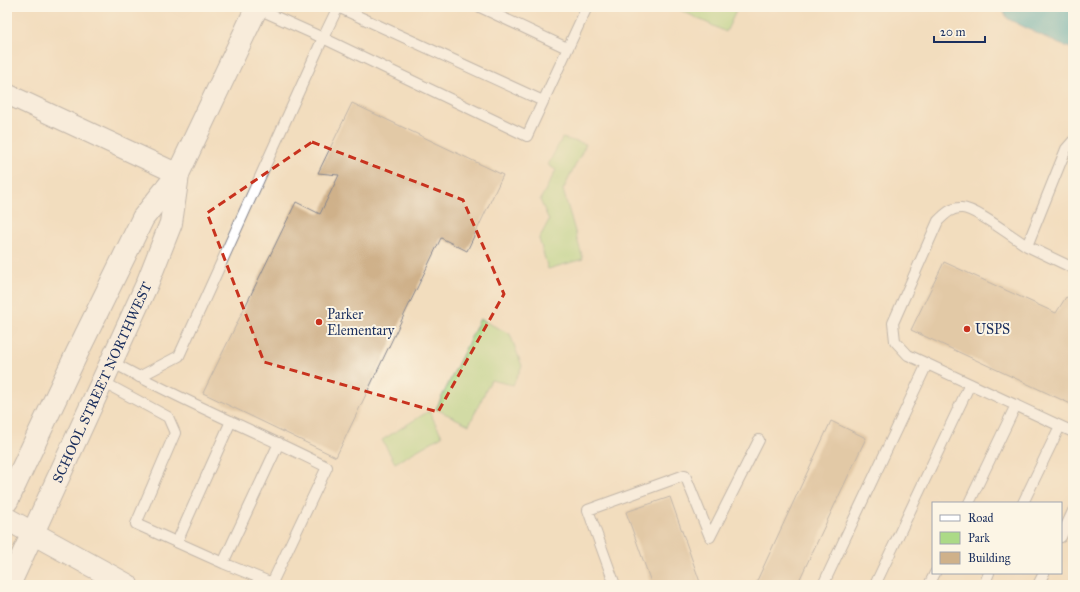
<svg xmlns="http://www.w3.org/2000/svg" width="1080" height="592" font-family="'IM FELL Great Primer',serif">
  <rect width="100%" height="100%" fill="#fcf5e5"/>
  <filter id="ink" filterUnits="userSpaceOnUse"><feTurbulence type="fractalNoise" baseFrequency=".025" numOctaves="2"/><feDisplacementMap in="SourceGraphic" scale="8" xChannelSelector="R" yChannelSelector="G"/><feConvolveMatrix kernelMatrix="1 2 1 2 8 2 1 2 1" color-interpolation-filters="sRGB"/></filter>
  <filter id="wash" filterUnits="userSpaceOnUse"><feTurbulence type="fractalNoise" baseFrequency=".012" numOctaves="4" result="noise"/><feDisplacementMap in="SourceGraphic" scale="16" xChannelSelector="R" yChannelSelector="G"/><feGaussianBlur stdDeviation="0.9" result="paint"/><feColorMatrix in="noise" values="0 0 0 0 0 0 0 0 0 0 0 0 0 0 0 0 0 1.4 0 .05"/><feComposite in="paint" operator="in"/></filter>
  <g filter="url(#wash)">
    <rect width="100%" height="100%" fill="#f2ddbe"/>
    <path fill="#acda87" stroke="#648472" d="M674,7H738L726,32Z
      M562,138L586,144L563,190L583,259L548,269L539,239L549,220L540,200L556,170L548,165Z
      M480,319L510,334L522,366L513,385L491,380L469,425L436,409Z
      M429,411L442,436L395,463L382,440Z"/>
    <path fill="#40afbd" stroke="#2e6f8e" d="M1001,7H1073V49L1059,44L1008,19Z"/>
    <g id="blocks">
      <path fill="#cfb18a" d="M352,103L503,175L467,251L441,238L336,457L203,393L296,202L320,214L339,175L318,173Z
        M944,262L1056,313L1066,297L1073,300V405L911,330Z
        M831,421L866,438L797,585H755Z
        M670,497L701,585H652L626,512Z"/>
    </g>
  </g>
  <g filter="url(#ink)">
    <use href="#blocks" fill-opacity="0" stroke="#86868e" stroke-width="1"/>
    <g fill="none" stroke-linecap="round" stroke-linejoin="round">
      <g stroke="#86868e" stroke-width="12">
        <path id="service" d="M338,7L323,38L527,136L587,7
          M338,7L543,101
          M480,7L567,48
          M1073,141L1066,149L1027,246C1014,238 975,208 962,208C952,207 945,214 938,221L893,323L895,341L908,355L1073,432
          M1027,246L1073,268
          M139,377L179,356L323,38L256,8
          M103,382L168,417L175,433L136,524L223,563L272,583L327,467C256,431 181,401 112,362
          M969,503L1016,405
          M1023,503L1060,426
          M1061,537L1073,511
          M177,542L231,421
          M223,563L279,443
          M615,585L588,510L685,475L710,537L759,440
          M823,585L927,364
          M875,585L970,384
          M929,585L935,573
          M984,585L989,573
          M1038,585L1044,573"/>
      </g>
      <g stroke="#86868e" stroke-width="22">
        <path id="minor" d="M7,94L178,174"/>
      </g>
      <g stroke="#86868e" stroke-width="24">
        <g id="tertiary">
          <path d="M7,501L77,353L143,218L178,174L257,7"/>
          <path d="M7,519L127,585"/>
          <path id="s1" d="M9,585L147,284L171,223L178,175"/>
        </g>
      </g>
      <use href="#service" stroke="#fff" stroke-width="10"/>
      <use href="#minor" stroke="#fff" stroke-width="20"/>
      <use href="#tertiary" stroke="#fff" stroke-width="22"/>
    </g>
  </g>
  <path d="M0 0H1080V592H0ZM312,142L463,200L504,294L438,412L264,362L207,213Z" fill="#f2ddbe" fill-opacity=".55" fill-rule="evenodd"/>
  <path fill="none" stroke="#c8321e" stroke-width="3" stroke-dasharray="8 5" stroke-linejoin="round" d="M312,142L463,200L504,294L438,412L264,362L207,213Z"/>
  <g fill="#c8321e" stroke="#fcf5e5" stroke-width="1.5">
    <circle cx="319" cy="322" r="4"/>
    <circle cx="967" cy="329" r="4"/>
  </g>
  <g text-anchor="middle" stroke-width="4" stroke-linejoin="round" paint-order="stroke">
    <g font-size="14" fill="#1b2f5e" stroke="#fcf5e5" text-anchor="start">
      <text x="327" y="319">Parker<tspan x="327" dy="16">Elementary</tspan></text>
      <text x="975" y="334">USPS</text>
    </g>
    <g font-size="14" fill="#1b2f5e" stroke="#fcf5e5">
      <text dy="5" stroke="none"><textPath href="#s1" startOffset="223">SCHOOL STREET NORTHWEST</textPath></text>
    </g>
  </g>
  <rect width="1080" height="592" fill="none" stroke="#fcf5e5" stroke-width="24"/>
  <rect x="932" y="502" width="130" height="72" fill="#fcf5e5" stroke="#a2a6af"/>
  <rect x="940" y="515" width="20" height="6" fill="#ffffff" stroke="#a2a6af"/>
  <text x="968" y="522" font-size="12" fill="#1b2f5e">Road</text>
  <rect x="940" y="532" width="20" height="12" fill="#acda87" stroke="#a2a6af"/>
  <text x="968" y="542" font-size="12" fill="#1b2f5e">Park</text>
  <rect x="940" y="552" width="20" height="12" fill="#cfb18a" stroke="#a2a6af"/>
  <text x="968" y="562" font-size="12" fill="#1b2f5e">Building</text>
  <path d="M934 36v6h51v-6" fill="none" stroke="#1b2f5e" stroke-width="2"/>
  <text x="940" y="36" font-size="12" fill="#1b2f5e" stroke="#fcf5e5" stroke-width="3" paint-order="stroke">20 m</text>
</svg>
